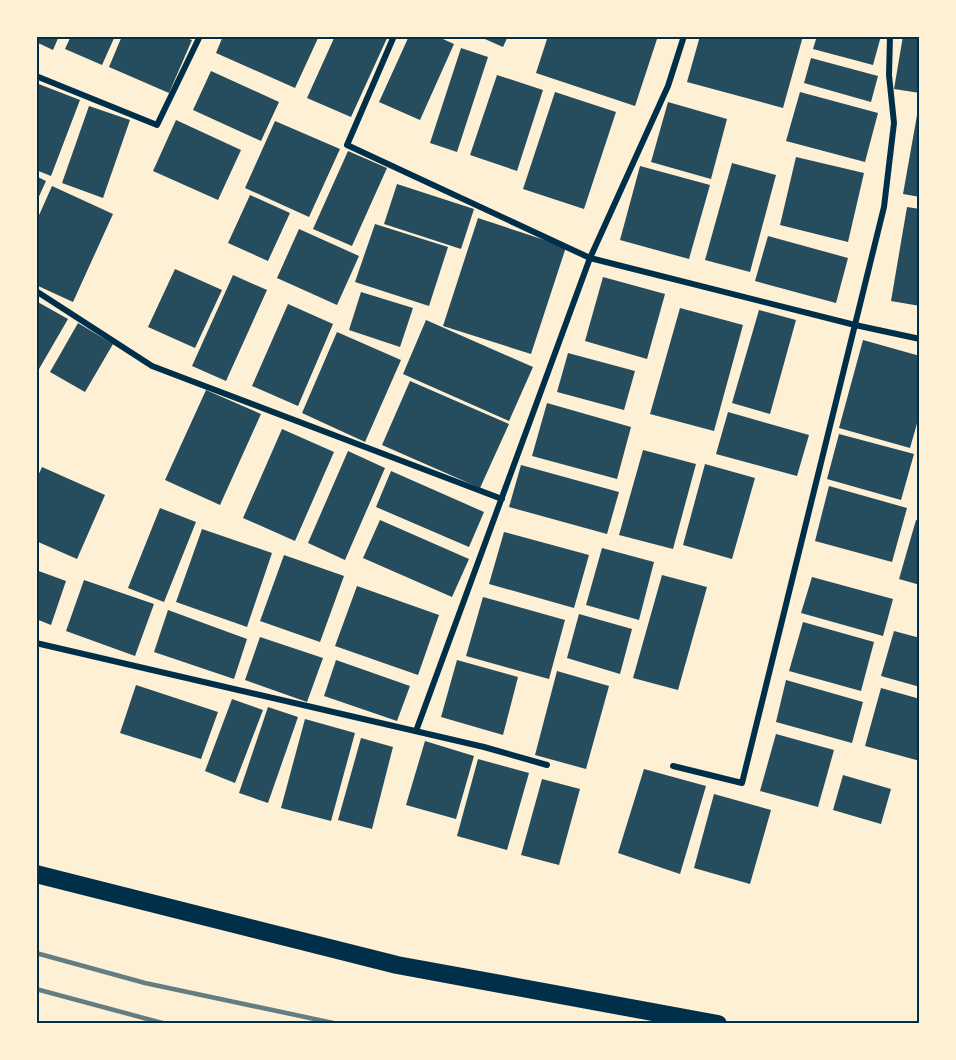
<svg xmlns="http://www.w3.org/2000/svg" width="956" height="1060" font-family="'Open Sans',sans-serif">
  <rect width="100%" height="100%" fill="#fdf0d5"/>
  <path fill="#264d5e" d="M36,36H59L53,50L36,42Z
    M71,36H115L102,65L65,49Z
    M122,36H182L192,40L169,93L109,67Z
    M223,36H319L295,88L216,53Z
    M335,36H388L351,117L307,98Z
    M409,36H436L454,44L420,120L379,102Z
    M478,36H508L503,47Z
    M548,36H658L635,106L536,73Z
    M700,36H803L783,108L687,82Z
    M817,36H881L873,65L813,49Z
    M903,36H920V93L894,89Z
    M461,48L488,57L457,152L430,143Z
    M811,58L878,76L871,102L804,83Z
    M211,71L279,102L261,141L193,110Z
    M497,75L543,90L517,171L470,155Z
    M36,83L80,100L51,176L36,170Z
    M555,92L616,112L584,209L523,189Z
    M800,92L878,113L865,162L786,141Z
    M668,102L727,119L711,179L651,162Z
    M919,104H920V197L903,194Z
    M89,106L130,120L103,198L62,183Z
    M176,120L241,150L218,200L153,171Z
    M275,121L340,149L309,217L245,188Z
    M348,151L387,168L352,246L313,229Z
    M796,157L864,173L848,242L780,225Z
    M732,163L776,175L750,272L705,260Z
    M640,166L710,185L689,259L620,240Z
    M36,176L46,181L36,203Z
    M397,184L474,209L461,249L384,224Z
    M52,186L113,214L73,302L36,285V222Z
    M250,195L290,213L268,261L228,243Z
    M907,207L920,209V306L891,301Z
    M478,218L566,247L531,354L443,326Z
    M375,224L448,247L429,306L355,282Z
    M299,229L359,256L337,305L277,278Z
    M768,236L848,258L836,303L755,281Z
    M175,269L222,290L195,348L148,327Z
    M233,275L267,290L226,381L192,366Z
    M603,277L665,294L647,359L585,341Z
    M361,292L413,308L400,347L349,330Z
    M36,301L68,319L39,369L36,367Z
    M288,304L333,324L298,406L252,386Z
    M680,308L743,325L714,431L650,414Z
    M759,310L796,320L770,414L732,403Z
    M426,320L533,367L509,421L403,374Z
    M78,323L113,344L85,392L50,372Z
    M337,332L401,360L365,442L302,413Z
    M863,340L920,356V413L910,448L839,428Z
    M568,353L635,371L624,410L557,392Z
    M410,381L509,424L480,488L382,445Z
    M206,390L261,414L220,505L165,480Z
    M547,403L631,427L617,479L532,456Z
    M728,412L809,435L797,476L716,454Z
    M282,429L334,452L295,541L243,518Z
    M839,434L914,454L901,500L827,479Z
    M643,450L696,464L673,549L619,535Z
    M348,451L385,468L345,560L308,543Z
    M705,464L755,478L732,559L683,545Z
    M521,465L619,492L607,534L509,507Z
    M42,467L105,495L77,559L36,541V480Z
    M391,471L484,512L469,547L376,507Z
    M829,486L907,508L892,562L815,541Z
    M160,508L196,522L164,602L128,588Z
    M380,520L469,559L452,597L363,558Z
    M916,520L920,521V585L899,579Z
    M202,529L272,553L247,627L176,602Z
    M504,532L589,555L574,608L489,584Z
    M602,548L654,562L639,620L586,605Z
    M284,555L344,576L320,642L260,621Z
    M36,570L66,581L51,625L36,619Z
    M662,575L707,587L678,690L633,678Z
    M812,577L893,599L883,636L801,613Z
    M84,580L154,604L135,656L66,631Z
    M357,586L439,615L418,675L335,646Z
    M483,597L565,620L549,679L466,656Z
    M168,610L247,639L234,679L154,652Z
    M579,614L632,629L620,674L567,658Z
    M803,622L874,642L861,691L789,671Z
    M894,631L920,638V687L881,676Z
    M260,637L323,658L307,702L245,680Z
    M336,660L410,686L397,721L324,696Z
    M457,660L518,677L503,735L441,717Z
    M557,671L609,686L586,769L535,755Z
    M786,680L863,702L852,743L776,722Z
    M136,685L218,712L201,759L120,733Z
    M881,688L920,699V761L865,746Z
    M232,699L263,710L235,783L205,771Z
    M268,707L298,717L268,803L239,793Z
    M305,719L355,733L331,821L281,808Z
    M776,734L834,750L818,807L760,791Z
    M361,738L393,747L372,829L338,820Z
    M425,741L474,756L456,819L406,805Z
    M478,759L529,773L507,850L457,836Z
    M644,769L706,786L680,874L618,853Z
    M843,775L891,789L881,824L833,810Z
    M542,779L580,789L559,865L521,855Z
    M714,794L771,810L750,884L694,868Z"/>
  <g fill="none" stroke-linecap="round" stroke-linejoin="round">
    <path stroke="#003049" stroke-width="6" d="M394,36L347,145L590,258L855,325L920,339
      M36,76L157,125L200,36
      M36,291L152,366L502,499
      M36,643L484,747L547,765
      M416,731L590,258L668,86L684,36
      M673,766L742,783L884,207L894,123L889,75L890,36"/>
    <path stroke="#003049" stroke-width="18" d="M36,874L397,965L718,1024"/>
    <path stroke="#657d81" stroke-width="4.5" d="M36,953L145,983L338,1024
      M36,989L166,1024"/>
  </g>
  <rect width="956" height="1060" fill="none" stroke="#fdf0d5" stroke-width="75"/>
  <rect x="38" y="38" width="880" height="984" fill="none" stroke="#003049" stroke-width="2"/>
</svg>
